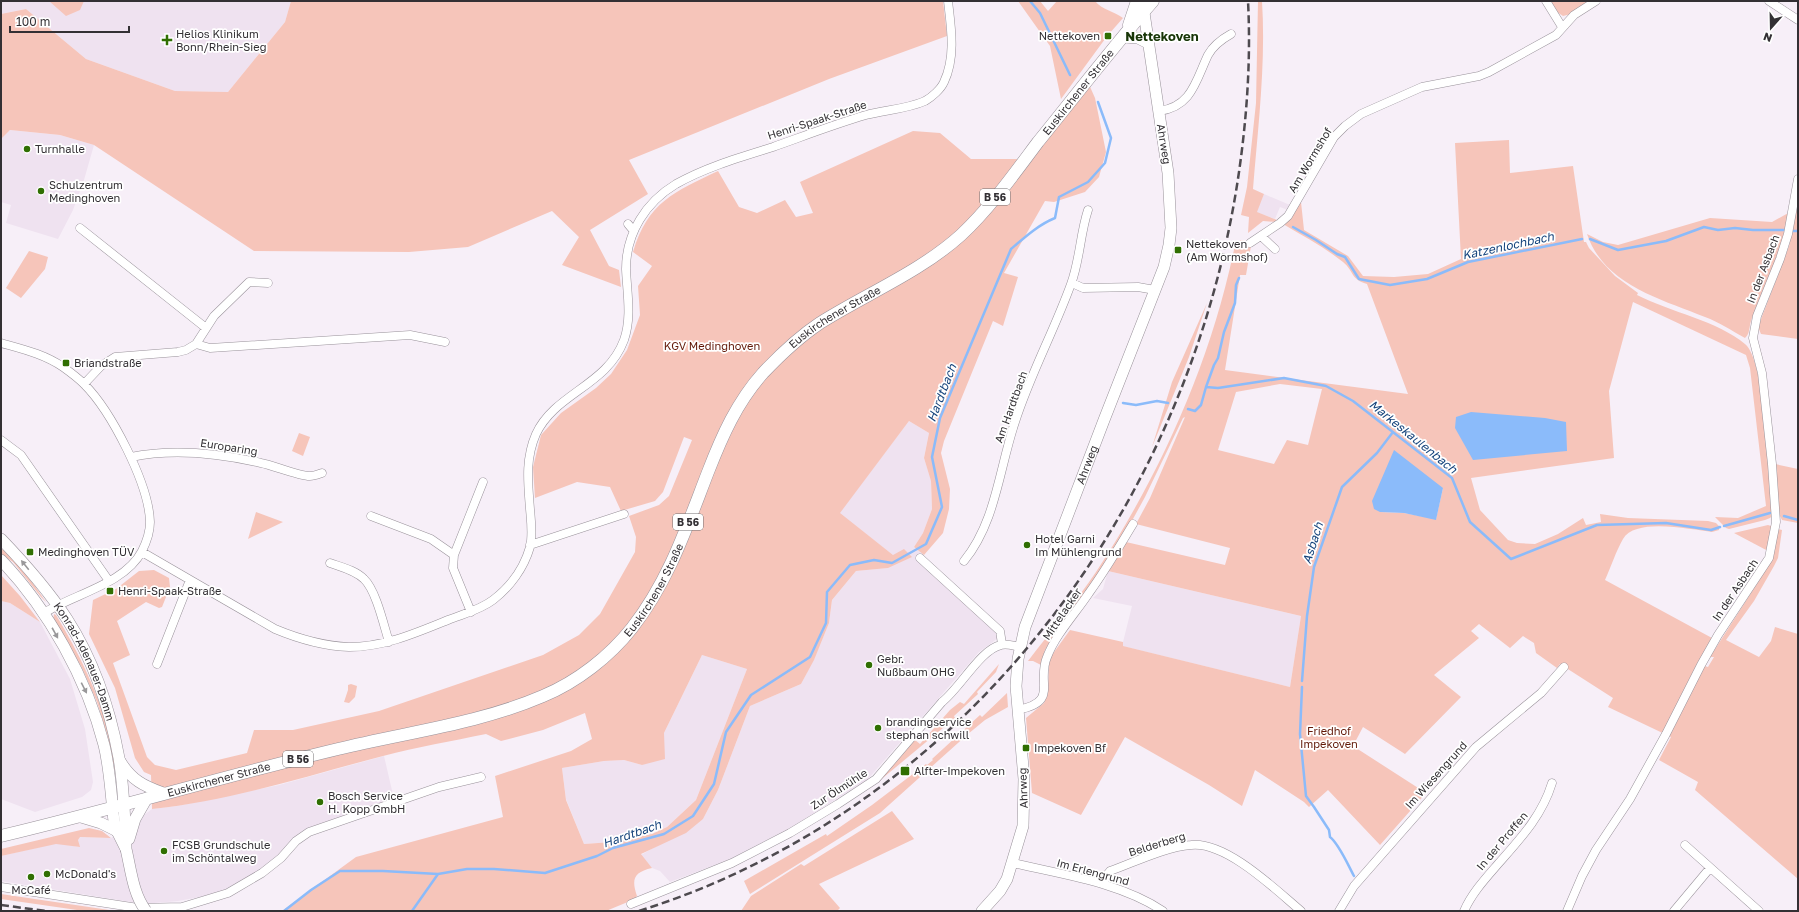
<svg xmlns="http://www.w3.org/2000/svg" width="1799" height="912" font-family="'Golos Text',sans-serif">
  <rect width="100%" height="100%" fill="#f7eff8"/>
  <path fill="#efe2f0" d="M1,1H291L285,22L228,92L175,91L86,59L26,9L1,14Z
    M10,130L60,135L94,145L84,180L73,210L58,239L6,223L11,205L1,202V139Z
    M1264,194L1290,205L1288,210L1280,207L1275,219L1256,212Z
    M909,421L929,433L924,458L931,480L932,509L923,533L914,547L924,555L921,559L1001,636L979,652L868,779L792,827L733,858L670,882L660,871L652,868L641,855L703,819L718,790L750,706L801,684L814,659L829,623L832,600L856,571L888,568L893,555L839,513Z
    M1108,571L1301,616L1290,687L1122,646L1132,606L1093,598L1103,589Z
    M1,601L10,603L40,622L70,679L85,729L93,782L91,790L82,797L35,812L1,799Z
    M702,655L747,669L696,800L667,827L652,834L612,842L584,844L566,799L562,768L604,761L624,760L642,765L664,733Z
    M384,756L394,799L300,833L268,867L227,892L178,901L143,904L1,881V856L57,843L79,847L78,840L79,837L111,838L120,833L152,809L177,806L279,785Z"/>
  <path fill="#f6c5ba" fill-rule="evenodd" d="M49,1H84L80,10L66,16Z
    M291,1H943L947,36L829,79L629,160L648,194L590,230L609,266L619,270L621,287L562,265L579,237L552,211L468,247L409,252L254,251L94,145L60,135L10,130L1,139V14L26,9L86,59L175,91L228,92L285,22Z
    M1018,1H1040L1048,11L1057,1H1095C1102,10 1114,11 1123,18L1109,34L1108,33L1104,37L1105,39L1061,99L1050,46Z
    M1258,1H1262C1266,64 1258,127 1253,189L1264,194L1257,212L1277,220V222L1263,221L1248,233L1249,217L1241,215L1247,187L1256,103Z
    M1550,1H1591L1571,14L1563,16L1557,12Z
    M1087,80L1095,98L1106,152L1099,177L1085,192L1054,202L1045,201L1004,273L1018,277L1003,326L993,321L944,441L941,453L950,489L949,509L943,533L924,555L914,547L923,533L932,509L931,481L924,458L929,433L909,421L840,513L893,555L904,549L912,557L888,568L856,571L832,600L829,623L814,660L801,684L750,706L718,790L703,819L686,833L641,854L652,868C634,872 631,879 637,896L635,899L606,911H282L356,857L503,817L495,776L571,751L592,739L585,713L543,730L501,741L486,734C452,741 417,747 383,756C306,776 231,801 152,809L151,775L144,772L135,758L115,688L89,634L93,600L116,589L139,571L154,570L169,578L170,587L162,607L159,608L146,602L117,621L130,655L113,663L147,757L155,765L176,770L247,753L254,730H293L379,711L543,655L579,635L600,614L635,552L636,537L629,516L659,505L669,496L692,440L684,437L663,492L655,501L621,511L610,487L577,482L535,498L533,467L541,435L561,413L596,388L611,374L627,350L640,315L638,286L652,266L633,252C648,202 674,192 718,171L739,207L757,213L785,200L796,217L813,213L800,182L913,131L940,133L971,159H1025ZM702,655L747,669L696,800L667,827L652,834L612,842L584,844L566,800L562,768L604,761L624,760L642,765L665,759L664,733Z
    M1509,140L1510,173L1573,166L1584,242H1586L1589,248L1615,276L1638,293L1637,295C1670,312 1718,321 1745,344C1766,361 1770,484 1773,515L1770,518L1765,520L1729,529L1726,528L1715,517L1738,518L1766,506L1750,368L1746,355L1633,302L1609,391L1614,458L1471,478L1480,510L1508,540L1517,543L1535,544L1558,534L1583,518L1586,525L1601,522L1600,514L1628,518L1708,521L1716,523L1719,526V530L1712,532C1692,530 1636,517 1623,539C1616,551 1611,567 1605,580L1712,638L1701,665L1708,667L1714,657H1710L1767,568L1778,529L1782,530L1778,558L1774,566L1754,601L1726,640L1759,657L1771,641L1775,627L1798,634V879L1695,790L1698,782L1659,760L1671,737L1608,707L1613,698L1560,664L1557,668L1536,653L1534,643L1523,636L1510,648L1479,624L1471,631L1479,638L1434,675L1461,697L1405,754L1363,727L1353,746L1426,793L1380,845L1328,790L1309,807L1304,802L1255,770L1242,806L1209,785L1125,737L1081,815L1032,793L1026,718L1044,703L1048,693L1049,659L1070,630L1123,642V646L1290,687L1301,616L1108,571L1126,542L1225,565L1230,548L1136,524L1150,498L1185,417L1183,418L1145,497L1122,539L1045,650L1041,665L1033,661H1028C1051,631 1075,603 1096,572C1161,473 1211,362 1235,245L1240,244V240C1246,240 1248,242 1251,246L1246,275H1240L1225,370L1408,394L1367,284C1350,279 1354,271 1343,262C1324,247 1303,236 1283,224L1291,217L1301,202L1304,230L1348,256L1363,276L1394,277L1428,274L1461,259L1455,143ZM1280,384L1322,389L1308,445L1287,440L1274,464L1218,450L1236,392ZM1443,488L1436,519L1404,513L1380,512Z
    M1798,199V339L1761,334L1758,327L1789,246Z
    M1790,212C1785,250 1764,284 1751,321C1749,327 1750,334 1745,338C1732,331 1719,322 1705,317C1661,299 1604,285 1587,234L1603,242L1618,245L1710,218L1772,222Z
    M29,251L48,257L45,269L21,298L6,288Z
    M1207,303L1189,357L1152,447L1172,382Z
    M299,433L310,437L303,456L292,451Z
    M1775,464L1798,469V523L1782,520L1779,514Z
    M256,512L283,522L248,539Z
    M1768,525L1771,526L1772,530L1768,551L1734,533Z
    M1,549L6,551L32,582L46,602L41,597L13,562L1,554Z
    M1,575L20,596L40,622L10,603L1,601Z
    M54,614L56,615C79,653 98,692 110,735C115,751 115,770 118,786L108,737L97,702L81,666L53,621Z
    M999,664L996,672L977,692L978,694L954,716L955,718L878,782L915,740L920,744L950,710L960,702L964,704Z
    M351,684L357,686L355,697L349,703L344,702L348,690V685Z
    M1007,693L1008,707L985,720L968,734L880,813L750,894L744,881L826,834L827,836L872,805L926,764L927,765L933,760L932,759L980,715L982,717Z
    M892,811L914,839L819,884L840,908L837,911H741L751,896L801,864L804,866Z
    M89,828L102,831L111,838L80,837L78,840L80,847L56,844L1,856V849Z
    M1,894L116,911H84L1,899Z"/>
  <path fill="#8bbbfa" d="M1471,412L1545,418L1566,422L1567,451L1473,460L1455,428L1456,417Z
    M1394,450L1443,488L1436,520L1404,513L1380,512L1374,509L1372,501Z"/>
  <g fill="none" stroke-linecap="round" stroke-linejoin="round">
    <path stroke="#8bbbfa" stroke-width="2.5" d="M1030,1L1040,13L1070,75
      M1293,227L1316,240L1337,254L1345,257L1359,279L1390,285L1427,279L1468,262L1582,239
      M1792,231H1798
      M1590,239L1618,250L1666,241L1704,227L1718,230L1735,228L1753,230H1784
      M1206,387L1214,365L1218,358L1224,332L1235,303L1236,285L1239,278
      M1123,403L1136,405L1157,401L1168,403
      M1188,409L1195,411L1201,405L1206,387L1218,388L1284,378L1326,386L1353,401L1452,478L1470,522L1511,559L1597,525L1666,523L1711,530L1720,527
      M1784,516L1798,520
      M1724,526L1770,513
      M1302,681L1307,616L1314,567L1342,487L1377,453L1393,432
      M1302,687L1300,734L1306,796L1314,807L1329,830L1330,837C1339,844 1348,865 1354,876
      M284,911L311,890L340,871H383L438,874L467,869H494L545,873L597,856L613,848L664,834L693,816L714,784L726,732L751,695L810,657L826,623L827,592L850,565L874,560L892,563L926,544L942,507L932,457L940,418L1011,249C1025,237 1038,225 1055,218L1059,197L1088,182L1105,163L1111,138L1098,102
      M412,911L438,874"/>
    <g stroke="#99929a" stroke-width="9">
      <path id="street" d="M1546,1L1562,27
        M1769,1L1798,20
        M1159,111C1192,107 1196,80 1208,55C1213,46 1222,39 1231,34
        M628,224L633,230
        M80,228L206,328
        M1261,236L1275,249
        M1250,243L1280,223L1288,216L1334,137L1345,126L1361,114L1422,87L1479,76L1489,72L1556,35L1574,15L1596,1
        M1072,283L1083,288L1138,287L1155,290
        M1,343C22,349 44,354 63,367C70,372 78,378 84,384C111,411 149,484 150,522C150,531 146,543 142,551C125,584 74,594 44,613
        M196,344L214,316L249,282L268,283
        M84,384L101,366L115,357L178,352L186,350L196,344L210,348L410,335L445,342
        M1,440L21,455L109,581
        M131,457C174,448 218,453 261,463C272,465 302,477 310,476C314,476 319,474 322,473
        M371,516L431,539L454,555
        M530,545L624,514
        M142,552L275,629C299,639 322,646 349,647C384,647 416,633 448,620C463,614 480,610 493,600C510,587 524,568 530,547C533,535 531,521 530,509C528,483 525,459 536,434C555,393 607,386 624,340C632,317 627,293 626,269C626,233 646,202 676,184C706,167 741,157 773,147C804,136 835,124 866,115C885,110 907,109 925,101C932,97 941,89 944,82C956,57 951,27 948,1
        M920,558L1000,631L1002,644
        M964,561C996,522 999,469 1015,422C1030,375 1054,331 1071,284C1080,260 1080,234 1088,210
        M330,563C341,567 355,570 364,579C376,590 384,626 389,642
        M471,612L453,568L454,555L483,482
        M157,664L190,580
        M1017,710C1060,702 1036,683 1047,657C1056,634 1075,614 1089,593C1105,571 1119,547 1133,524
        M1685,845L1759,911
        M1013,863C1063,875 1119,882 1163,911
        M1104,884L1106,876L1110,871C1135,862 1165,847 1191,845C1226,841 1276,890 1301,911
        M1,887L138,908L182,907L228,893L262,873L281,858L296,841L309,832L439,787L481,777
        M631,904L732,863L790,833L838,804L876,779L942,702C960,688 981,649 1001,645C1007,643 1014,646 1020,647
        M1339,911L1354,886L1476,747L1541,693L1564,667
        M1464,911C1472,893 1485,879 1498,864C1520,839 1542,816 1552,783
        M1567,911L1582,876L1596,850L1630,799L1666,734L1701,665L1718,635L1769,558L1776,522L1772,464L1762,373L1753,338L1757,316L1780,259L1788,234L1798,179
        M1674,911L1710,868"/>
    </g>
    <g stroke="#99929a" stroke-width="12">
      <g id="secondary">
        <path d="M1123,37L1138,38L1148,43"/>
        <path id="s1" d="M1,539C25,564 48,590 67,619C94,661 110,709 119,758C124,788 125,819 126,849"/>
        <path d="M1,560C48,609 87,679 104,745C110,769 111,796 114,821L117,831L125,847"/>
        <path d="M120,761C131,780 144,786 163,793"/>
        <path d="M81,817L101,823L117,831"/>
        <path d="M129,839L135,819L147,798"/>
        <path id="s2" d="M982,911L1000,891L1007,879L1023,826L1024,779L1016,686L1018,659L1025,627L1104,420L1155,290L1164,267L1169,245L1171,228L1168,173L1143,6"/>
      </g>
    </g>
    <g stroke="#99929a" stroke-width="13">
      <g id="primary">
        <path d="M1129,25L1137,1"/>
        <path id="s3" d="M1,836C114,809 225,776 338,749C407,732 478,724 543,696C577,682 610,656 632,628C669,581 687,526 708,472C722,436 737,402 763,373C780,355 799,337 820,323C866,294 920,272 961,235C990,208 1014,174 1038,142C1076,95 1113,47 1153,1"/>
      </g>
    </g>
    <use href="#street" stroke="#fff" stroke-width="8"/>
    <use href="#secondary" stroke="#fff" stroke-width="11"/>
    <use href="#primary" stroke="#fff" stroke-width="12"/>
    <path stroke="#4e4a4f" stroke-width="2.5" stroke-dasharray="8 4" stroke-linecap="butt" d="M1,905L46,911
      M639,911C966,808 1191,505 1239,172C1247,116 1251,58 1248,1"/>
    <g stroke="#99929a" stroke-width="12" stroke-linecap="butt">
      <path id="secondary-bridge" d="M126,849C131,870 133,894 146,911"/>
    </g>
    <use href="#secondary-bridge" stroke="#fff" stroke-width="11"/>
  </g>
  <defs><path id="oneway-solid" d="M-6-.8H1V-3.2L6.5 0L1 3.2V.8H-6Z"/></defs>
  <g fill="#99989a">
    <use href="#oneway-solid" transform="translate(25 565) rotate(-129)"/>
    <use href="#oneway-solid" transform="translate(55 633) rotate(61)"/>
    <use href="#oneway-solid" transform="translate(84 688) rotate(63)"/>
  </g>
  <g fill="#306f02" stroke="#fff" stroke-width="1.5">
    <rect x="1104" y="32" width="8" height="8" rx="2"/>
    <path d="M165 34h4v4h4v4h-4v4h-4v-4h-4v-4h4z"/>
    <circle cx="27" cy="149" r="4"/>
    <circle cx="41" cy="191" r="4"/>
    <rect x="1174" y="246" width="8" height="8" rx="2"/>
    <rect x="62" y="359" width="8" height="8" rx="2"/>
    <circle cx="1027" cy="545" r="4"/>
    <rect x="26" y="548" width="8" height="8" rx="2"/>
    <rect x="106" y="587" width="8" height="8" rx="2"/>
    <circle cx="869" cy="665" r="4"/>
    <circle cx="878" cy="728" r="4"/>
    <rect x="1022" y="744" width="8" height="8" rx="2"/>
    <rect x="900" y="766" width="10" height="10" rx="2"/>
    <circle cx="320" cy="802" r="4"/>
    <circle cx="164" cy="851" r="4"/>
    <circle cx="47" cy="874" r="4"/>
    <circle cx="31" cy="877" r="4"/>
  </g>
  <g text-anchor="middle" stroke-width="3.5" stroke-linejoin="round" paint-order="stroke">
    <g fill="#fff" stroke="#706e71" stroke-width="1">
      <rect x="980" y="189" width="30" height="16" rx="3"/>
      <rect x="673" y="514" width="30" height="16" rx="3"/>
      <rect x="283" y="751" width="30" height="16" rx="3"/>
    </g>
    <g font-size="10" font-weight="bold" fill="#333034">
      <text x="995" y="201">B 56</text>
      <text x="688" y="526">B 56</text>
      <text x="298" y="763">B 56</text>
    </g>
    <g font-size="11" fill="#333034" stroke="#fff" text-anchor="start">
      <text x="176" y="38">Helios Klinikum<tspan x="176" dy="13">Bonn/Rhein-Sieg</tspan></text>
      <text x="1100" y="40" text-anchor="end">Nettekoven</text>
      <text x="35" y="153">Turnhalle</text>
      <text x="49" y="189">Schulzentrum<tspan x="49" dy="13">Medinghoven</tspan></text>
      <text x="1186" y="248">Nettekoven<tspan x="1186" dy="13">(Am Wormshof)</tspan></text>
      <text x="74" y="367">Briandstraße</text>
      <text x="1035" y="543">Hotel Garni<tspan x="1035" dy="13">Im Mühlengrund</tspan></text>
      <text x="38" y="556">Medinghoven TÜV</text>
      <text x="118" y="595">Henri-Spaak-Straße</text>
      <text x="877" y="663">Gebr.<tspan x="877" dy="13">Nußbaum OHG</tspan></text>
      <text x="886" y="726">brandingservice<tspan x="886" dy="13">stephan schwill</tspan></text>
      <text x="1034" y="752">Impekoven Bf</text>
      <text x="914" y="775">Alfter-Impekoven</text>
      <text x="328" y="800">Bosch Service<tspan x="328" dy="13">H. Kopp GmbH</tspan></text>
      <text x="172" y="849">FCSB Grundschule<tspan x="172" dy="13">im Schöntalweg</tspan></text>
      <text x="55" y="878">McDonald's</text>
      <text x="31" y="894" text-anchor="middle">McCafé</text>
    </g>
    <g font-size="11" fill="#333034" stroke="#fff">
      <text dy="4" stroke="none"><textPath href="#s3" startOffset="1389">Euskirchener Straße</textPath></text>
      <text transform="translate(817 120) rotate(-18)" y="4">Henri-Spaak-Straße</text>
      <text transform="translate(1164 144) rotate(81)" y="4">Ahrweg</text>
      <text transform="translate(1310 160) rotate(-59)" y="4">Am Wormshof</text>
      <text transform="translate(1763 269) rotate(-69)" y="4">In der Asbach</text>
      <text dy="4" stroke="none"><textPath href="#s3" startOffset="1053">Euskirchener Straße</textPath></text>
      <text transform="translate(1011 407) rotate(-70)" y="4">Am Hardtbach</text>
      <text transform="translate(229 447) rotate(9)" y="4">Europaring</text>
      <text dy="4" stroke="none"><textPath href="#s2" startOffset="470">Ahrweg</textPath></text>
      <text dy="4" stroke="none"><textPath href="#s3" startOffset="717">Euskirchener Straße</textPath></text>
      <text transform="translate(1735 590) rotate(-56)" y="4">In der Asbach</text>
      <text transform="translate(1062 614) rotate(-56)" y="4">Mittelacker</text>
      <text dy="4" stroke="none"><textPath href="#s1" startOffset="150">Konrad-Adenauer-Damm</textPath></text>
      <text transform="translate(1436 775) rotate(-48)" y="4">Im Wiesengrund</text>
      <text dy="4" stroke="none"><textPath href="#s3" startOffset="225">Euskirchener Straße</textPath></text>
      <text transform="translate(1023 788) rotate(-92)" y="4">Ahrweg</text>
      <text transform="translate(839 789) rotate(-33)" y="4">Zur Ölmühle</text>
      <text transform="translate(1502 841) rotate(-50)" y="4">In der Proffen</text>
      <text transform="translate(1157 844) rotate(-17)" y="4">Belderberg</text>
      <text transform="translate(1093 872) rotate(15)" y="4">Im Erlengrund</text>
    </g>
    <g font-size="11" fill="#631a0a" stroke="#fff">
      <text x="712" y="350">KGV Medinghoven</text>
      <text x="1329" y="735">Friedhof<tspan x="1329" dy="13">Impekoven</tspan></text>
    </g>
    <g font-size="12" font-style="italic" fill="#16447c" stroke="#fff">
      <text transform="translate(1508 246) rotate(-12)" y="4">Katzenlochbach</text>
      <text transform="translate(942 393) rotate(-69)" y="4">Hardtbach</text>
      <text transform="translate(1413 437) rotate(39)" y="4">Markeskaulenbach</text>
      <text transform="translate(1313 543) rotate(-72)" y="4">Asbach</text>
      <text transform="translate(632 834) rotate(-19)" y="4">Hardtbach</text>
    </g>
    <g font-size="13" font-weight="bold" fill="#183608" stroke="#fff">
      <text x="1162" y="41">Nettekoven</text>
    </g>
  </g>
  <rect width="1799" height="912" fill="none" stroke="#333034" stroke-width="4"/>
  <g transform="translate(1771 28) rotate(200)" stroke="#ffffff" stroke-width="3" paint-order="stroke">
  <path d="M0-3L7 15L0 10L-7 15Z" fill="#333034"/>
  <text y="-6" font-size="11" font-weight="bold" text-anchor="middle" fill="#333034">N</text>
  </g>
  <path d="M10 26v6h119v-6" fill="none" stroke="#333034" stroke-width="2"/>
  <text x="16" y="26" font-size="12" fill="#333034" stroke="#ffffff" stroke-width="3" paint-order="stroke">100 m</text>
</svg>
